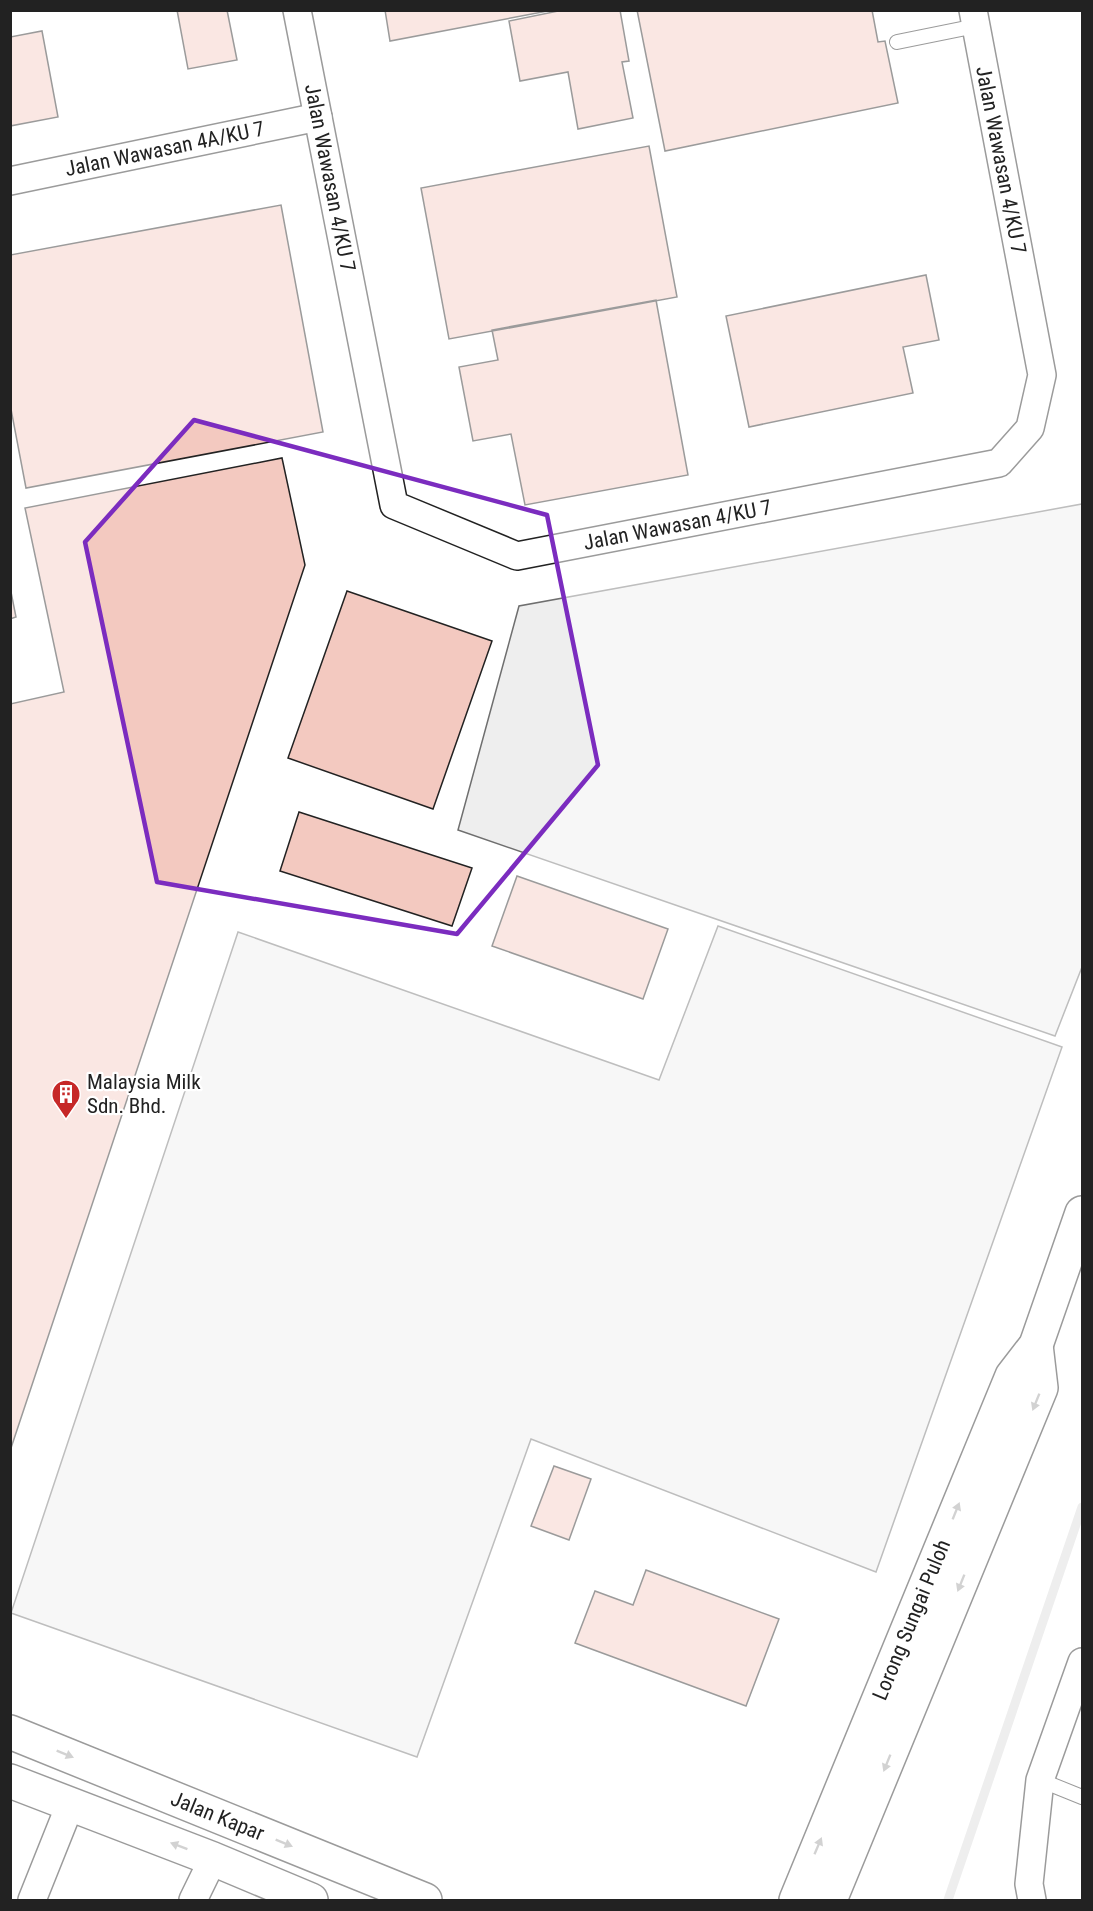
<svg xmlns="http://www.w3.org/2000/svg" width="1093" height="1911" font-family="'Roboto Condensed',sans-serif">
  <rect width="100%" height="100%" fill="#fff"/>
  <path fill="#eee" stroke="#6f6f6f" stroke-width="1.5" d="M1082,504V967L1055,1036L458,830L519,606Z
    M718,926L1062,1047L876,1572L531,1439L417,1757L11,1613L238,932L659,1080Z"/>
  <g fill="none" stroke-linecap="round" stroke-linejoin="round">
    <path stroke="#d9d9d9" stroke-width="9" d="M948,1900L1082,1507"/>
  </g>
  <path fill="#f3c9c0" stroke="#222" stroke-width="1.5" d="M177,10H227L237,60L188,69Z
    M385,10H553L390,41Z
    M563,10H620L629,61L622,62L633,118L578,129L568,72L520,81L509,21Z
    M637,10H872L878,42L885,41L898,103L665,151Z
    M42,31L58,117L10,126V37Z
    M649,146L677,297L449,339L421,188Z
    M281,205L323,432L26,488L10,404V255Z
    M926,275L939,340L903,347L913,393L749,427L726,316Z
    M656,300L688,475L525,505L511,434L473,441L459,367L498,360L492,330Z
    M282,458L305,565L10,1451V704L64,692L25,508Z
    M10,587L16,617L10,619Z
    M347,591L492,641L433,809L288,758Z
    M299,812L472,868L452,926L280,871Z
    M517,876L668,929L643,999L492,946Z
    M554,1466L591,1479L569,1540L531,1526Z
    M646,1570L779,1619L746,1706L575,1643L595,1591L633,1605Z"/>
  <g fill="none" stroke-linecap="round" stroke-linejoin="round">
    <g stroke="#222" stroke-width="16">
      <path id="service" d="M897,42L976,26
        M1040,1780L1082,1797"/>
    </g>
    <g stroke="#222" stroke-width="30">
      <g id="minor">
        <path id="s1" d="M297,10L394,505L517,556L999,463L1030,428L1042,375L973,10"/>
        <path id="s2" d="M10,181L318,117"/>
        <path d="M32,1900L70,1805"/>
        <path d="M193,1900L213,1859"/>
        <path d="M1032,1900L1029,1884L1040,1780L1082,1662"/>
      </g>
    </g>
    <g stroke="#222" stroke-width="36">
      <g id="tertiary">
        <path id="s3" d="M796,1900L1012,1376L1036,1345L1082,1213"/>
        <path d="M830,1900L1041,1388L1036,1345"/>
      </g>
    </g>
    <g stroke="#222" stroke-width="36">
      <g id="trunk">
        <path id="s4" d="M10,1732L425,1900"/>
        <path d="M10,1781L213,1859L311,1900"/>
      </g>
    </g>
    <use href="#service" stroke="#fff" stroke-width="14"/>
    <use href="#minor" stroke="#fff" stroke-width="27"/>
    <use href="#tertiary" stroke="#fff" stroke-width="33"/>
    <use href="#trunk" stroke="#fff" stroke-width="33"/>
  </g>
  <defs><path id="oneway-solid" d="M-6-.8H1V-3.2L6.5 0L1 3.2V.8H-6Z" transform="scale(1.5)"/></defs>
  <g fill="#9c9c9c">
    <use href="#oneway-solid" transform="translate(1036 1402) rotate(112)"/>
    <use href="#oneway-solid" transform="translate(956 1511) rotate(-68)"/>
    <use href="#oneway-solid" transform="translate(961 1583) rotate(112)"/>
    <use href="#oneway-solid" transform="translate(65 1754) rotate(22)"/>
    <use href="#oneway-solid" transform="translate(887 1763) rotate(112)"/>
    <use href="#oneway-solid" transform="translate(284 1843) rotate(22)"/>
    <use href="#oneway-solid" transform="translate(179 1846) rotate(-159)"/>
    <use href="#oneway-solid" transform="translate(818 1846) rotate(-67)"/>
  </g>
  <path d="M0 0H1093V1911H0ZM194,420L547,515L598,765L457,934L157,882L85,542Z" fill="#fff" fill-opacity=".55" fill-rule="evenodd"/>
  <path fill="none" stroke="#7b2cbf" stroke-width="4.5" stroke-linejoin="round" d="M194,420L547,515L598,765L457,934L157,882L85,542Z"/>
  <defs>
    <g id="building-pin" transform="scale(1.5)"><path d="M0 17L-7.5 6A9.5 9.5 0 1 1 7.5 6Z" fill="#c62828" stroke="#fff"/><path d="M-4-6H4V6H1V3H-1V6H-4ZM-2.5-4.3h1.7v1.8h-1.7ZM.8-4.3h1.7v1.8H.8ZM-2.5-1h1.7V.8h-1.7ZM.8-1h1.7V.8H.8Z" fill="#fff"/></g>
  </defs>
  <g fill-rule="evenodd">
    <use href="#building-pin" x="66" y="1094"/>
  </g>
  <g text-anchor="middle" stroke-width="4.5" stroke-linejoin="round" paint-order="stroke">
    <g font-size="21" fill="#222" stroke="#fff">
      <text dy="7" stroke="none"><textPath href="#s2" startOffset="158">Jalan Wawasan 4A/KU 7</textPath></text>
      <text transform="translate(1001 160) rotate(79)" y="7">Jalan Wawasan 4/KU 7</text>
      <text dy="7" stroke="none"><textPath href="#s1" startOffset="171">Jalan Wawasan 4/KU 7</textPath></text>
      <text dy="7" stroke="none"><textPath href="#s1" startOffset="801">Jalan Wawasan 4/KU 7</textPath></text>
      <text dy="7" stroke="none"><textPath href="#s3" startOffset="303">Lorong Sungai Puloh</textPath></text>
      <text dy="7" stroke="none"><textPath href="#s4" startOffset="224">Jalan Kapar</textPath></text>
    </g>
    <g font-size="21" fill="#222" stroke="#fff" text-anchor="start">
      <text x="87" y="1089">Malaysia Milk<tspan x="87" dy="24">Sdn. Bhd.</tspan></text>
    </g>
  </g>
  <rect width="1093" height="1911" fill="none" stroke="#222222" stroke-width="24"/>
</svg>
